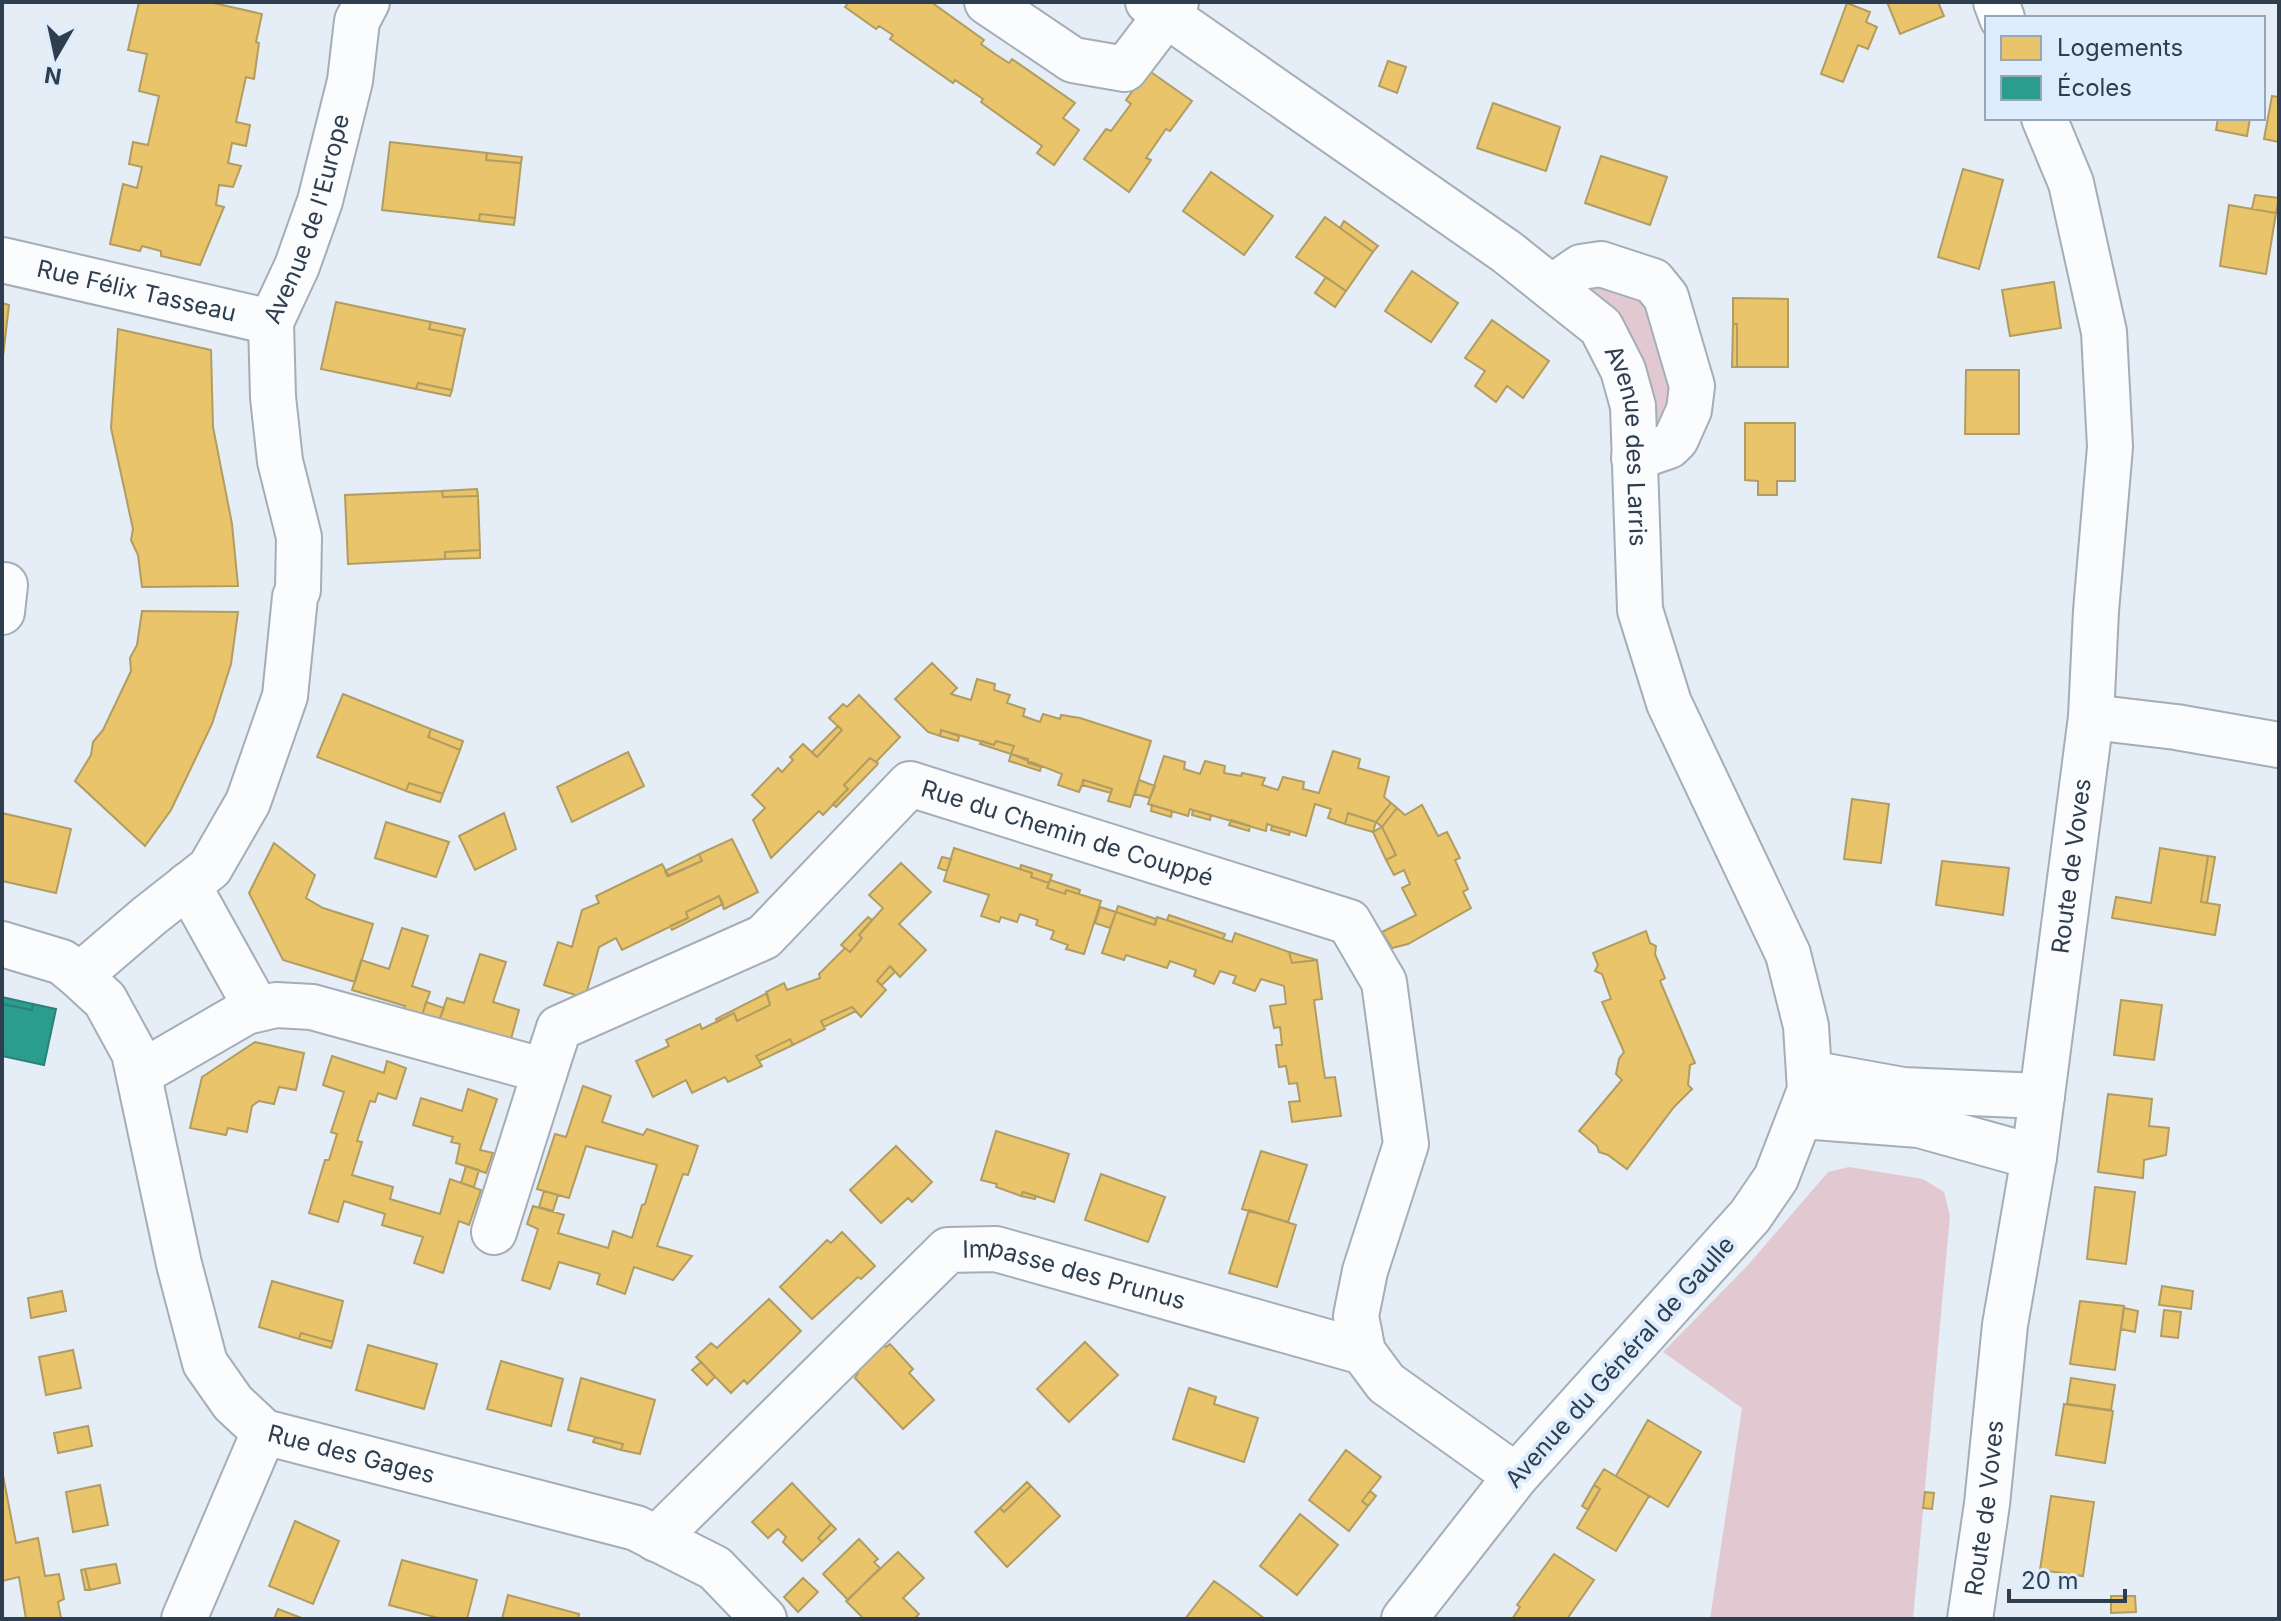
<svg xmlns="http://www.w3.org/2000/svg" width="2281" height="1621" font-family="Inter,sans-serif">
  <rect width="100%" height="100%" fill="#e5edf6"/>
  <path fill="#e2c9d1" d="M1595,274L1653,304L1674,387L1664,425L1657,428L1654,422L1619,316L1584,283Z
    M1849,1167L1923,1179L1944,1192L1950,1216L1913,1619H1710L1742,1408L1663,1352L1748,1265L1828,1172Z"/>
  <path fill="#e9c46a" stroke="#b19c62" stroke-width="2" d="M139,2H209L262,14L256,42L259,43L254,79L246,77L236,122L250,125L246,146L232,143L228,163L241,166L233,187L219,185L216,205L224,207L200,265L161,256V251L142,246L140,251L110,244L123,184L137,188L142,167L129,164L133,142L148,145L159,96L139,91L147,54L128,50Z
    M849,2H931L984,40L981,44L995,54L1009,63L1012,59L1075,103L1063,118L1079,130L1054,165L1037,153L1042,146L981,102L983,99L955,80L953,83L890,39L893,35L879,26L876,29L845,7Z
    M1887,2H1938L1944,16L1900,34Z
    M1847,3L1870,12L1866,22L1877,27L1868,49L1858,45L1843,82L1821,74Z
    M1388,61L1406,67L1397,93L1379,86Z
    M1148,70L1192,101L1170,131L1166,129L1146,158L1151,160L1129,192L1084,159L1106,129L1111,131L1131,104L1126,100Z
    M2272,96L2279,97V142L2264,139Z
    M1493,103L1560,127L1546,171L1477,148Z
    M2218,118H2250L2247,136L2216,130Z
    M390,142L487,153L486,160L521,163L515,218L480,214L479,221L382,210Z
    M487,153L522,157L521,163L486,160Z
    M1601,156L1667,177L1650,225L1585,203Z
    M1963,169L2003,180L1979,269L1938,257Z
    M1211,172L1273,216L1244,255L1183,211Z
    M2255,195L2279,198L2276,213L2252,209Z
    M2229,205L2276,213L2266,274L2220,266Z
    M480,214L515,218L514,225L479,221Z
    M1325,217L1373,252L1346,291L1296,257Z
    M1344,221L1378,246L1373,252L1340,228Z
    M1412,271L1458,303L1431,342L1385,311Z
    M1326,277L1346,291L1335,307L1315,293Z
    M2054,282L2061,328L2010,336L2002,290Z
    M1733,298L1788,299V367H1737V324H1733Z
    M336,302L431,322L429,329L463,336L452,390L418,383L416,389L321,369Z
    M2,303L9,305L2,365Z
    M1492,320L1549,361L1523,398L1507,386L1496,402L1475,386L1485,371L1465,358Z
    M431,322L465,329L463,336L429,329Z
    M1733,324H1737V367H1732Z
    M118,329L211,350L213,427L232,524L238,586L142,587L138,555L131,540L133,529L111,428Z
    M1966,370H2019V434H1965Z
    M418,383L452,390L450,396L416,389Z
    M1745,423H1795V481H1777V495H1758V481L1745,480Z
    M477,489L478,496L443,497L442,491Z
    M442,491L443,497L478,496L480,550L445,552V559L348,564L345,495Z
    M480,550V558L445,559V552Z
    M142,611L238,612L231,664L212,724L171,810L145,846L75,781L91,755L93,742L103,730L131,671L130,658L137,645Z
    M932,663L957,688L951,694L971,700L977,679L995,684L994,690L1010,695L1007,703L1025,709L1023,716L1040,722L1043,714L1060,719L1061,715L1080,718L1151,741L1130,807L1108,801L1112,789L1084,780L1079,792L1058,785L1062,774L1011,754L1014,746L996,741L994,745L941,730L940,736L928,732L895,699Z
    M343,694L431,729L428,737L460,750L443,794L409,783L406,791L317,757Z
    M859,695L900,737L876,762L870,758L844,785L848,789L823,815L819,811L771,858L753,820L765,808L752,795L778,768L782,772L793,760L790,757L803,744L817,757L842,730L829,718L843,704L847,707Z
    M838,726L842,730L817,757L812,752Z
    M431,729L463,741L460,750L428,737Z
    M941,730L959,736L958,741L940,736Z
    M982,741L994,745L996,741L1014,746L1011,754L980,744Z
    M1333,751L1360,759L1358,768L1389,777L1384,797L1391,803L1376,822L1348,813L1345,824L1328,818L1331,809L1315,804L1306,836L1267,824L1266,831L1193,810L1190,809L1188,816L1148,804L1164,756L1185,762L1184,769L1200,774L1205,761L1225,766L1224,773L1241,776L1242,773L1265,778L1262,785L1278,790L1283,777L1304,782L1303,789L1319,793Z
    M628,752L644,786L572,822L557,787Z
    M1011,754L1028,759V763L1041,767L1040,771L1009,761Z
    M870,758L878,763L877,765L836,807L833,804L848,789L844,785Z
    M1083,780H1084L1112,789L1111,793L1082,785Z
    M1139,780L1155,786L1150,798L1135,794Z
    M409,783L443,794L440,802L406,791Z
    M1852,799L1889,804L1881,863L1844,859Z
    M1391,803L1397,808L1382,827L1376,822Z
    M1152,805L1172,811L1171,817L1151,811Z
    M1422,805L1438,836L1447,832L1460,858L1455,860L1468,889L1463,892L1471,908L1408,944L1392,948L1382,932L1416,915L1402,888L1410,884L1404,870L1394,875L1386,860L1396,855L1382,827L1397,808L1405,815Z
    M1193,810L1211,815L1210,820L1192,815Z
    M2,813L71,829L56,893L2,881Z
    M504,813L516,849L475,870L459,836Z
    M1348,813L1376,822L1373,832L1345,824Z
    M1231,820L1250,826L1249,831L1229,825Z
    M386,822L449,842L436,877L375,858Z
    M1272,826L1290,831L1289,835L1271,830Z
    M1382,827L1396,855L1386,860L1373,832Z
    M732,839L758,892L724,909L719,896L686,912L688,918L622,950L616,938L599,947L585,998L544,985L558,942L572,947L582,910L599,903L596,896L662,864L669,876L702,861L699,854Z
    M274,843L315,875L306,898L323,908L373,924L355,982L283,960L249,893Z
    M954,848L1032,873L1031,877L1049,883L1047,888L1065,894L1066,890L1101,901L1084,954L1066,949L1068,945L1051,939L1054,931L1036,925L1038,920L1020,914L1017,922L1001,917L999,922L981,916L989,895L944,881Z
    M2160,848L2208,856L2201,902L2220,905L2215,935L2112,918L2116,897L2151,903Z
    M699,854L702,861L667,876L665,871Z
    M2208,856L2215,857L2207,903L2201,902Z
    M942,857L951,859L947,871L938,868Z
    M1942,861L2009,868L2003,915L1936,905Z
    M901,863L931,892L899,924L926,950L900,977L890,966L877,981L886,990L861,1017L852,1007L821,1021L825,1029L793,1045L790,1039L756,1056L762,1066L728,1082L725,1077L692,1093L686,1080L653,1097L636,1061L669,1046L666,1040L700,1024L702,1029L734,1013L737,1021L770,1005L766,992L784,983L787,990L820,978L819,974L845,948L850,952L862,938L859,935L883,908L869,895Z
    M1021,865L1052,875L1049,883L1031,877L1032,873L1020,869Z
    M1050,880L1080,890L1079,894L1066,890L1065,894L1047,888Z
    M719,896L723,904L672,930L670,926L688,918L686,912Z
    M1118,906L1156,919L1155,925L1116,912Z
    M1100,907L1116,912L1110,928L1095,923Z
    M1116,912L1155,925L1157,917L1232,942L1235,933L1289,952L1292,963L1317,960L1322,999L1314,1000L1323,1066L1325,1078L1335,1077L1341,1116L1292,1122L1289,1102L1300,1101L1297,1083L1289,1084L1286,1066L1279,1067L1276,1045H1282L1280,1027L1274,1028L1270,1006L1286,1004L1284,986L1261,979L1255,991L1233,983L1236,976L1220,971L1214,984L1194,976L1196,970L1170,961L1167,968L1126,955L1124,960L1102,953Z
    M1169,915L1225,934L1223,939L1167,920Z
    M868,917L872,920L859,935L862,938L850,952L841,945Z
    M402,928L428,936L412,986L430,992L419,1023L401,1017L405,1006L352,990L361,960L389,969Z
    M1646,931L1650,943L1656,946L1655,954L1665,978L1660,981L1695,1063L1690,1065L1688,1085L1692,1089L1674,1107L1627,1169L1608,1155L1599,1152L1597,1146L1579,1131L1622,1080L1616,1074L1619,1059L1624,1052L1602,1002L1611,999L1602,974L1595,971L1598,965L1593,953Z
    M1289,952L1317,960L1292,963Z
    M480,954L506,962L493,1002L519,1010L511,1039L459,1023L456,1034L436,1029L447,998L464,1003Z
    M890,966L895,972L882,985L877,981Z
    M767,993L770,1005L737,1021L734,1013L717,1022L716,1019Z
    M2121,1000L2162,1005L2154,1060L2114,1055Z
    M426,1002L444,1008L439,1021L422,1016Z
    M852,1007L856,1011L824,1027L821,1021Z
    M790,1039L793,1045L759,1061L756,1056Z
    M255,1042L304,1053L296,1090L279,1087L274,1104L259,1101L252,1106L247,1132L228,1128L226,1135L190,1128L202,1077Z
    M332,1056L384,1073L387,1061L406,1068L396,1099L378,1093L375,1102L370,1101L357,1141L362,1142L352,1175L393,1187L390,1199L440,1214L450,1179L481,1190L469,1225L459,1221L443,1273L414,1263L423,1237L382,1225L385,1214L344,1201L338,1222L309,1213L325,1160H329L337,1134L331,1132L344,1092L323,1085Z
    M583,1086L611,1096L602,1122L643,1135L647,1129L698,1146L688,1175L683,1174L657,1246L692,1256L673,1280L634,1267L625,1294L597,1284L600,1274L559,1262L550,1289L522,1280L538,1229L527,1224L533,1206L564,1215L558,1233L608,1248L613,1231L632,1238L642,1205L645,1204L657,1165L586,1146L569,1198L537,1189L555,1134L566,1137Z
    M468,1089L497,1099L480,1150L493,1153L486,1173L456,1163L460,1144L451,1142L453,1137L413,1125L421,1098L462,1111Z
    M2108,1094L2152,1099L2149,1126L2169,1128L2166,1155L2144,1160L2143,1178L2098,1172Z
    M996,1131L1069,1154L1054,1202L1023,1192L1021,1196L996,1187L997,1184L981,1180Z
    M896,1146L932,1182L912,1202L908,1198L881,1223L850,1190Z
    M1261,1151L1307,1165L1288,1222L1242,1209Z
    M466,1166L479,1170L474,1187L461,1183Z
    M1101,1174L1165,1197L1148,1242L1085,1220Z
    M2095,1187L2135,1192L2126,1264L2087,1259Z
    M544,1191L558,1195L553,1211L539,1207Z
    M1023,1192L1036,1196L1035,1199L1021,1196Z
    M1249,1210L1296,1225L1277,1287L1229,1273Z
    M842,1232L875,1266L861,1279L858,1277L812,1319L780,1287L827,1240L831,1243Z
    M272,1281L343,1301L333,1342L301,1333L299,1339L259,1327Z
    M2162,1286L2193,1291L2191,1309L2159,1305Z
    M62,1291L66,1311L31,1318L28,1298Z
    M769,1299L801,1331L747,1384L744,1380L731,1393L696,1357L711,1343L717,1348Z
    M2080,1301L2124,1306L2115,1370L2070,1364Z
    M2124,1308L2138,1311L2135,1332L2121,1329Z
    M2164,1310L2181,1312L2178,1338L2161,1336Z
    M301,1333L333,1342L331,1348L299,1339Z
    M873,1335L886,1347L890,1344L913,1369L909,1373L934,1400L903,1429L855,1378L858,1373L846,1361Z
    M1085,1342L1118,1375L1069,1422L1037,1389Z
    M368,1345L437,1364L424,1409L356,1390Z
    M73,1350L81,1388L46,1395L39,1357Z
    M501,1361L563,1379L551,1426L487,1409Z
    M701,1362L715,1377L707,1385L692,1370Z
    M581,1378L655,1400L640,1454L621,1450L623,1444L568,1430Z
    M2071,1378L2115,1385L2111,1410L2067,1404Z
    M1189,1388L1216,1397L1214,1404L1258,1418L1244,1462L1173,1439Z
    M2064,1404L2113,1411L2105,1463L2056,1455Z
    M1648,1420L1701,1452L1668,1507L1616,1476Z
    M88,1426L92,1446L58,1453L54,1433Z
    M595,1437L623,1444L621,1450L593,1442Z
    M1346,1450L1381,1477L1362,1501L1368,1506L1349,1531L1309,1500Z
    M1604,1469L1649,1496L1616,1551L1577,1528L1600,1489L1594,1485Z
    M2,1470L16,1543L38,1538L45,1576L59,1574L64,1599L58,1602L61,1618L26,1619L19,1577L2,1581Z
    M1027,1482L1031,1486L1004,1512L1000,1508Z
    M792,1483L831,1524L818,1538L822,1542L802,1561L783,1542L786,1537L778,1529L768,1538L752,1522Z
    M100,1485L108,1525L73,1532L66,1492Z
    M1594,1485L1600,1489L1588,1510L1582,1506Z
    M1031,1486L1060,1516L1007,1567L975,1532L1000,1508L1004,1512Z
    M1370,1491L1376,1496L1368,1506L1362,1501Z
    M1925,1492L1934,1493L1932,1509L1923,1508Z
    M2051,1496L2094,1502L2083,1576L2040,1570Z
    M1300,1514L1338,1545L1297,1595L1260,1566Z
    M295,1521L339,1541L313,1604L269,1586Z
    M831,1524L836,1529L822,1542L818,1538Z
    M859,1539L878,1559L874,1562L880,1568L848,1600L823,1574Z
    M898,1552L924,1578L903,1598L919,1614L914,1619H864L846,1601Z
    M1554,1554L1594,1580L1567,1619H1512L1520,1607L1517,1605Z
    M402,1560L477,1580L467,1619H442L389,1605Z
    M116,1564L120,1583L90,1590L85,1569Z
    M85,1569L90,1590H85L81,1570Z
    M803,1578L818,1592L798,1612L784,1597Z
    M1214,1581L1231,1593L1265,1619H1185Z
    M508,1595L579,1614L578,1619H502Z
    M2111,1596H2135L2136,1612L2111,1613Z
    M278,1609L304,1619H274Z"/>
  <path fill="#2a9d8f" stroke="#2c807c" stroke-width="2" d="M2,997L33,1004L32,1010L2,1004Z
    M2,1004L32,1010L33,1004L56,1009L44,1065L2,1056Z"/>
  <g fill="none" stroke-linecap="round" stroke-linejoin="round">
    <g stroke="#a4aeb8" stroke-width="48">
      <g id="minor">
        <path d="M987,2L1073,60L1125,69L1176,2"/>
        <path id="s1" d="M1148,2L1507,252L1601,327L1623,370L1633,406L1640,610L1669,703L1788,954L1806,1026L1810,1090L1776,1178L1750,1216L1516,1476L1404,1619"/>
        <path d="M1996,2L2002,18"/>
        <path id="s2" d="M2,260L271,322"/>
        <path d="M1552,287L1581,267L1601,264L1653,281L1666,297L1692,386L1689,410L1676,439L1669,446L1634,458"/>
        <path d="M2,585H5L2,612"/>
        <path d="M2091,717L2176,727L2279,745"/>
        <path d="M188,885L257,1009"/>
        <path id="s3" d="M2,944L62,962L79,976L105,1000L134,1053L179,1264L205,1363L233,1403L264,1432L636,1528L715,1568L764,1619"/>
        <path id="s4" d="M79,976L149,916L210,868L248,802L285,696L295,597L298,590L299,537L280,461L273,397L271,322L297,266L320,201L350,81L357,21L367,2"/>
        <path d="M1809,1073L1903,1090L2042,1096"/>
        <path id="s5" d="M139,1074L246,1012L276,1005L312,1007L545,1071L559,1028L764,937L910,784L1349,922L1384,982L1406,1144L1365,1271L1356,1316L1363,1352L1386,1383L1516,1476"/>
        <path d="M1802,1116L1919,1125L2034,1157"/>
        <path d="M494,1232L545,1071"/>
        <path id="s6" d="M656,1539L948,1250L996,1249L1363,1352"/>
        <path d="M184,1619L264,1432"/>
        <path id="s7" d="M1970,1619L1987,1504L2005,1325L2034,1157L2091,717L2096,611L2110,447L2104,332L2071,183L2044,118"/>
      </g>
    </g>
    <use href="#minor" stroke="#fbfcfe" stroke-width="44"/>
  </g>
  <g text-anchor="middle" stroke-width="8" stroke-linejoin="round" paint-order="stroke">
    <g font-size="24" fill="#2f3e4e" stroke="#deedfd">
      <text dy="8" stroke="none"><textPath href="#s4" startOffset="846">Avenue de l'Europe</textPath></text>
      <text dy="8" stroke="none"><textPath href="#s2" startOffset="138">Rue Félix Tasseau</textPath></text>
      <text dy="8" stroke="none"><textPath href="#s1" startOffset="682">Avenue des Larris</textPath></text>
      <text dy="8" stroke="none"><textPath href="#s5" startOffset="1078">Rue du Chemin de Couppé</textPath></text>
      <text dy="8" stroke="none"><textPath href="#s7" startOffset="760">Route de Voves</textPath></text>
      <text dy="8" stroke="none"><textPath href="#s6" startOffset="540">Impasse des Prunus</textPath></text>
      <text transform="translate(1620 1362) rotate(-48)" y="8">Avenue du Général de Gaulle</text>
      <text dy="8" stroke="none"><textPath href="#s3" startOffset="680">Rue des Gages</textPath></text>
      <text dy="8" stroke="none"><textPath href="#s7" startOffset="112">Route de Voves</textPath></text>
    </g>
  </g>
  <rect width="2281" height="1621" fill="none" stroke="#2f3e4e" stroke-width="8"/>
  <rect x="1985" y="16" width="280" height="104" fill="#deedfd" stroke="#98a7b7" stroke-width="2"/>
  <rect x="2001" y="36" width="40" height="24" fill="#e9c46a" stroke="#98a7b7" stroke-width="2"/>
  <text x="2057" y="56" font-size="24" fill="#2f3e4e">Logements</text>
  <rect x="2001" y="76" width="40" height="24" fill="#2a9d8f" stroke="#98a7b7" stroke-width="2"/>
  <text x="2057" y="96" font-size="24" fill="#2f3e4e">Écoles</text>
  <g transform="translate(56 56) rotate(189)" stroke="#deedfd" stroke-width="6" paint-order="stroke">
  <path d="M0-6L14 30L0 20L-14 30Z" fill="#2f3e4e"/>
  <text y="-12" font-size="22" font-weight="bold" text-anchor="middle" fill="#2f3e4e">N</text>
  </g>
  <path d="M2009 1589v12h116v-12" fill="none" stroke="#2f3e4e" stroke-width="4"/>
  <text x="2021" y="1589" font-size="24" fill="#2f3e4e" stroke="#deedfd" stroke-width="6" paint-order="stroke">20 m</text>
</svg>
